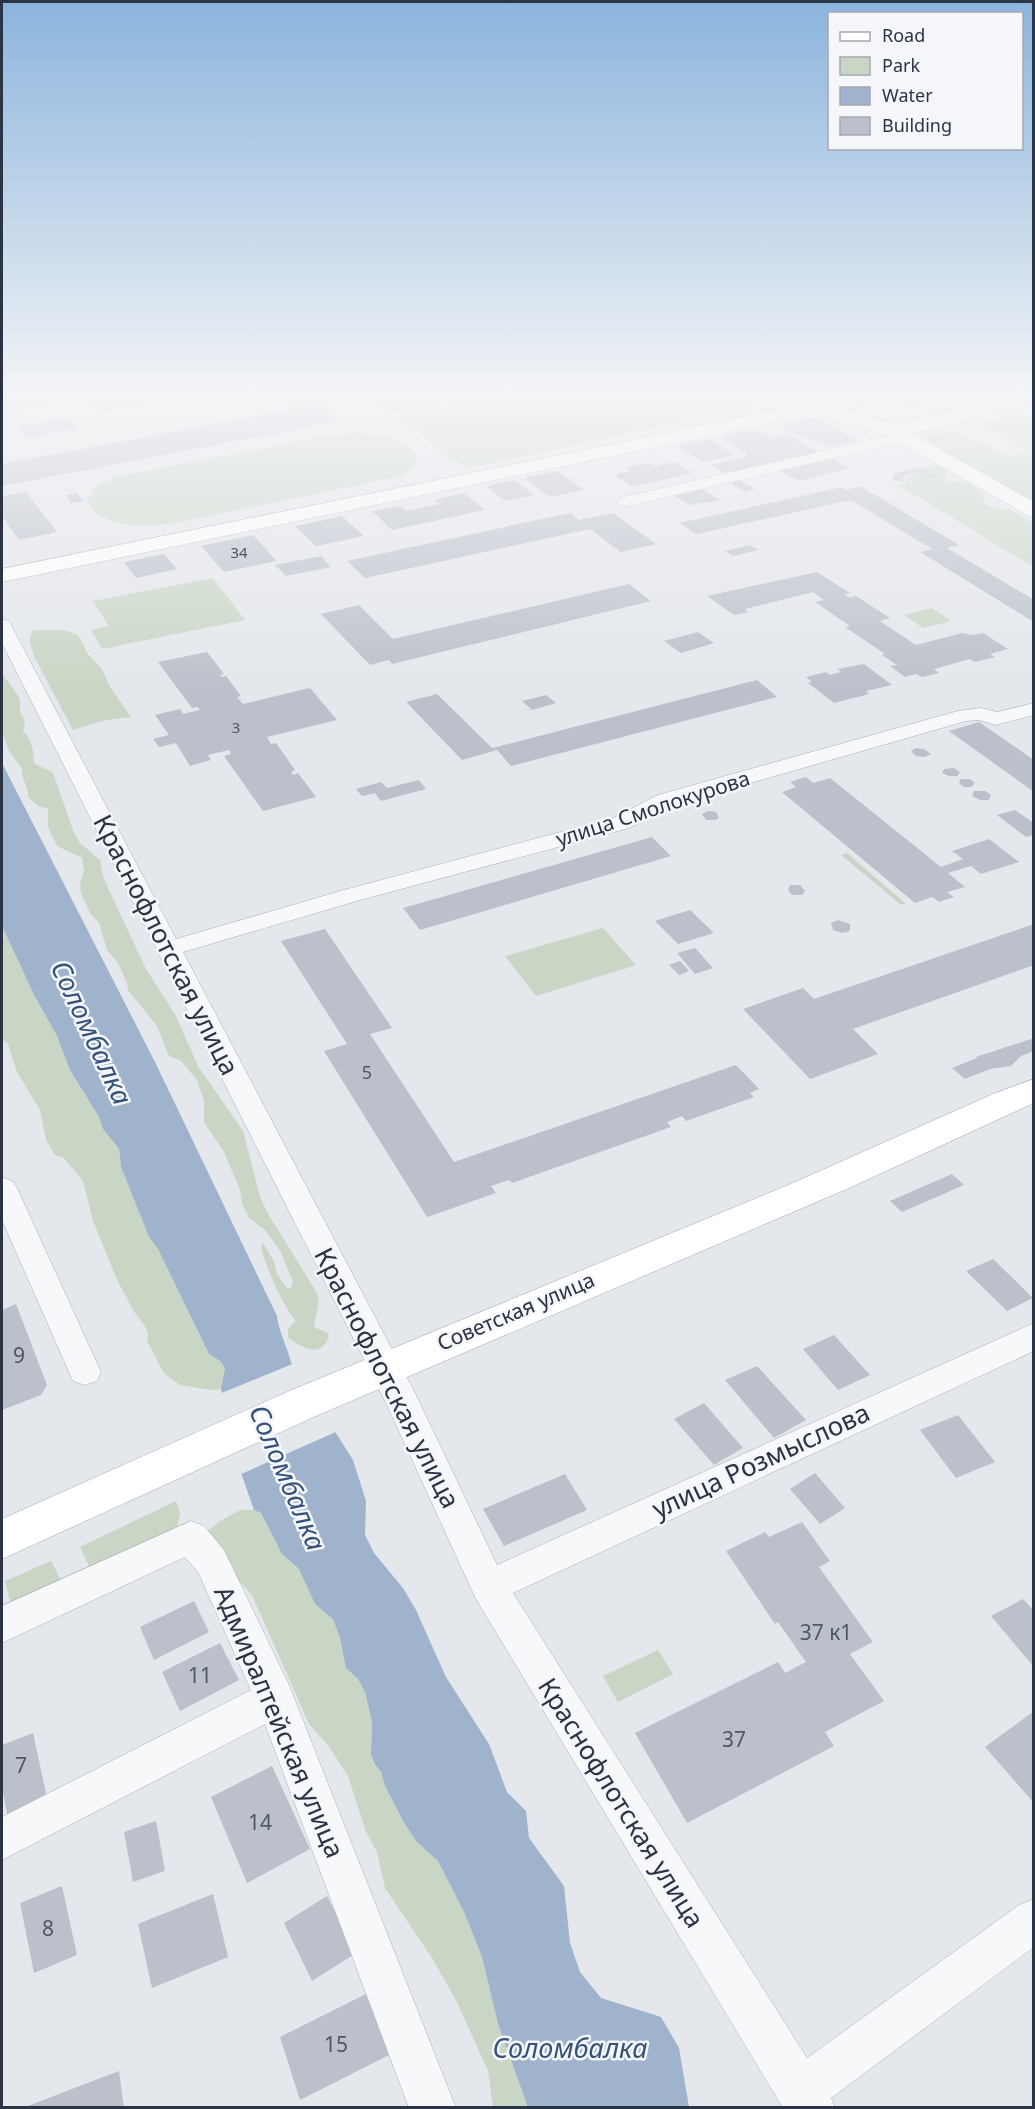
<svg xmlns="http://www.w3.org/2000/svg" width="1035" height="2109" font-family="'Noto Sans',sans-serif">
  <rect width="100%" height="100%" fill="#e4e7ec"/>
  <path fill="#c9d6c5" d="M521,394H627L630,397L629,403L645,406L706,394H739L749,400L768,404L467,468L448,458L418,431L397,419L406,413L496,395C503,400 513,399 521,394Z
    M1021,413L1033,418V502L938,450L922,439L930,434L955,433L950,430L953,429L1008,456L1031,451L976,424Z
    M353,433C376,434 408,436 418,460L405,474L392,478L176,523C146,526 107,530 87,503L93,488L115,477L326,436Z
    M935,465L945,467L948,473L944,477L949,482L966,481L983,493V500L987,506L1010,510L1033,523V566C986,541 944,509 896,485L906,483V476L919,473L930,480L940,478L923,468Z
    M213,578L245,620L102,649L91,630L109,626L93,601Z
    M932,608L951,621L923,628L904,615Z
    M33,630H63L78,635L88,654L102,669L110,687L131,717L106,720L73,730L34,656L29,640Z
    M2,673L20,699V711L25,722L23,731C31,738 34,752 34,763L53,773L74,833L80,843L100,860L103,877L146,969L176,1016L198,1066L243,1131L260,1197L267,1212L317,1293L319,1300L314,1327L328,1333L329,1336C321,1360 302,1347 288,1338V1329L296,1320C285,1312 262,1259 261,1245L263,1243L274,1261L277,1274L287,1288H291L293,1282L281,1252L265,1230L249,1218L242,1203L240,1190L224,1152L204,1122V1100L197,1080L181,1061L169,1056L157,1026L128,990L127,983L117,961L107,950L99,923L90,913L81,893L80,884L84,871L82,858L57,846L48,827V809L38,806L28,797C29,786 20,778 22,769L9,751L2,732Z
    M847,853L906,904H900L841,855Z
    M2,926L34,995L57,1036L70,1070L99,1117L103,1129L119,1149L121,1167L149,1237L158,1249L209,1354L220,1361L225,1368L221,1389L211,1390L180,1385L164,1373L147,1341L148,1333L145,1326L135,1313L118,1282L93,1221L83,1181L64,1158L55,1155L46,1140L40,1110L17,1072L8,1044L2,1039Z
    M603,928L636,965L536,996L505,956Z
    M176,1501L180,1513L176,1535L92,1572L80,1547Z
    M240,1510H254L261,1513L282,1554L299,1569L321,1609L333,1619L340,1638L346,1667L358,1679L365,1692L372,1722L371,1755L374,1765L381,1772L385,1786L403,1821L416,1841L438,1861L464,1912L482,1957L498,2024L529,2107H493L488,2071L457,2002L432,1958L385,1888L377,1852L366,1832L348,1776L328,1745L309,1724L252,1595L230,1571L205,1533L220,1521Z
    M51,1561L64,1586L12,1609L5,1581Z
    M658,1650L673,1674L618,1702L603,1676Z"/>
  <path fill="#9fb4cc" d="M2,763L155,1062L277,1316C279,1333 287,1346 291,1362L353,1460L366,1501L365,1535L374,1553L403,1588L416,1610L446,1677L489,1744L507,1792L526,1811L529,1838L564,1886L570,1943L580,1972L601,1998L661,2017L679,2048L689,2107H528L498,2024L482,1957L464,1912L438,1861L416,1841L403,1821L385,1786L381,1772L375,1765L371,1755L372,1722L365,1692L358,1679L346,1668L340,1638L333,1619L315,1604L299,1569L282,1554L261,1513L254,1510L239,1467L221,1389L225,1368L220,1361L209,1354L158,1249L149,1237L121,1167L119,1149L103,1129L99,1117L70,1070L57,1036L34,995L2,926Z"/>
  <path fill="#e4e7ec" d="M295,1363L338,1431L239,1475L219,1394Z"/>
  <path fill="#bbc0ca" d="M47,394H105L111,401L150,396L155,401L97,412L83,396L2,414V405Z
    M368,394H467L472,397H460L390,411Z
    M639,394H671V395L648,400Z
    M746,394H803V395L775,401L768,398L757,400Z
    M311,397L341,421L2,486V464L294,409L286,402Z
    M68,418L78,428L26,438L17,427Z
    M816,418L844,433L858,440L830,447L818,440L813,441L801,435L797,436L779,426Z
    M756,429L772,438L787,434L821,453L727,475L710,465L749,456L720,437Z
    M709,439L735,455L703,462L677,446Z
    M830,458L849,468L799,481L779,470Z
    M675,462L692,473L632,487L614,475L631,471L626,468L637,465L649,463L654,466Z
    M921,467L938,477L931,479L919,472L903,476L904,482L893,481V474Z
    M557,471L584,490L550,497L524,478Z
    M515,480L534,495L505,501L486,486Z
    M739,480L755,489L745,492L729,482Z
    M860,486L959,545L947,548L1034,600V622L920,552L932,549L851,500L696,534L680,523L842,487L846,490Z
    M702,489L720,500L690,505L675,496Z
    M26,492L57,532L19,540L2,516V496Z
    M77,493L83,501L71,503L66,495Z
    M464,493L485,510L392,530L372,511L400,506L406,511L439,504L434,500Z
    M570,513L579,520L613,513L656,544L621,552L590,529L365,578L347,561Z
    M342,516L364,536L316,546L295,526Z
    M253,535L277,561L224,572L201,546Z
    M750,545L758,550L733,556L725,551Z
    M164,554L177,569L136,578L124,562Z
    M321,556L331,567L286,576L275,565Z
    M817,572L850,593L845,594L849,598L856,596L890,618L880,621L916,645L962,633L973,635L983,633L1008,649L990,654L995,657L975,662L970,659L934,669L939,673L922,677L916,674L905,677L890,666L897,665L882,655L885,654L845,627L850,626L815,602L824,600L813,592L745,609L748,612L734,615L707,596Z
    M629,584L651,601L392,664L389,660L370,665L321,614L359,605L393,639Z
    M698,632L714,643L681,653L664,641Z
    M207,652L224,674L220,675L222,677L226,676L241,696L237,697L243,704L310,688L337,720L267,737L271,744L276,743L295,770L291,772L294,775L298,773L316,797L263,811L224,756L231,754L229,750L208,755L211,760L190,766L176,743L159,747L153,739L169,735L155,715L180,709L183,714L200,710L198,707L192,708L158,662Z
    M864,664L892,685L866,691L869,694L834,703L808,683L812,682L806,677L826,672L830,675L841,672L837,669Z
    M757,680L777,697L511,766L497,750L462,760L406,702L437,694L492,748Z
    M546,695L556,703L532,710L522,701Z
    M979,722L1034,760V792L949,731Z
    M916,748L924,749L931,754L924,757L916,756L911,751Z
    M954,768L960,772L957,776H949L942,773L944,769Z
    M806,777L813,783L830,778L941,867L963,859L952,851L989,839L1019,862L981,874L971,866L948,873L965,887L947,892L954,897L939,902L932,897L915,903L782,792L796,787L790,782Z
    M961,779H970L975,783L971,787H964L959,783Z
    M419,780L426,789L381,801L375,793L362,796L356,789L381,782L387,788Z
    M974,791H985L991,795L989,800H980L972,796Z
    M1015,810L1034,823V835L1026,837L997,815Z
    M708,811L716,812L719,818L715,820H706L702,814Z
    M652,837L671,856L420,930L403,908Z
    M790,885H800L805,891L802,895H792L788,890Z
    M690,910L714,933L678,944L655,921Z
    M838,920L850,924V931L842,933L833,930L831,923Z
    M1034,924V965L853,1029L878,1054L810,1079L743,1009L803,988L814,999Z
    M325,929L392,1028L370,1034L454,1162L736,1065L759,1089L750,1093L754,1097L686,1121L682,1116L667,1122L671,1127L512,1183L509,1180L491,1186L496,1193L427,1217L324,1051L347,1044L281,941Z
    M695,948L713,968L695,974L677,953Z
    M680,961L689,971L679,975L669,965Z
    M1034,1038V1051L1021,1056L1011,1066L990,1069L965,1079L952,1068L977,1058L976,1057Z
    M952,1174L964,1185L902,1212L890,1201Z
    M993,1259L1033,1298L1007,1311L966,1271Z
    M16,1304L47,1385L41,1395L2,1410V1310Z
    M834,1335L870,1375L838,1390L803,1349Z
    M757,1366L806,1420L774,1438L725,1380Z
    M704,1403L743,1448L714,1465L674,1419Z
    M958,1415L995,1462L956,1478L920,1430Z
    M815,1473L845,1508L820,1524L790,1489Z
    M565,1474L587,1510L504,1546L483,1509Z
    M802,1522L830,1561L819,1567L873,1642L850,1654L884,1701L825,1732L834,1746L687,1823L635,1733L778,1662L785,1673L806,1662L778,1622L775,1624L726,1551L765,1532L769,1537Z
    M1023,1599L1034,1611V1667L991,1616Z
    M194,1601L209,1632L154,1660L140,1627Z
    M220,1643L239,1680L180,1711L162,1672Z
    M1034,1711V1803L985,1747Z
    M33,1733L49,1807L9,1823L2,1788V1745Z
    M272,1766L310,1849L247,1883L211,1797Z
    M156,1821L165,1871L133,1882L124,1832Z
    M62,1886L77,1955L34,1973L20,1903Z
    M213,1894L228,1957L152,1988L138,1924Z
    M327,1896L356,1953L312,1981L284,1923Z
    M370,1992L393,2053L300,2100L280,2037Z
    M119,2071L124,2108H25V2107Z"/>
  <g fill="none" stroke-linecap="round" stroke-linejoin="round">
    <g stroke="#a9aeb7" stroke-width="1">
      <path id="street" d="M946,394H965L990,409L988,412H978Z
        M905,432L910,434L913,437L910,440L624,507L616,502L624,497Z
        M2,619L9,621L11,625L176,939L344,890L613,818L658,795L958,711L981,708L997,712L1034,703V715L996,725L979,720L966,721L674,805L629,828L360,900L183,952L415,1393L497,1565L1034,1323V1351L513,1593L807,2058L1019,1905L1034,1899V1947L831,2098L835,2108H783L476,1599L386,1403L2,643Z
        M2,1177L12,1181L17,1188L101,1372L97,1381L85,1385L73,1381L69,1372L2,1220Z
        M191,1521L204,1526L224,1550L289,1685L456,2108H409L265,1724L2,1860V1817L251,1690L198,1572L185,1557L2,1643V1606Z"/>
    </g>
    <g stroke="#a9aeb7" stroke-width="1">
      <path id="secondary" d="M858,394H916L985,404L1034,394V403L911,433L1034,502V517L1027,515L887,435L815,414L2,582V569ZM881,400L956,411L894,425L838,409Z"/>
    </g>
    <g stroke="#a3abb8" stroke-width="1">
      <path id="primary" d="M1034,1079V1103L847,1189L316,1416L2,1559V1519L287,1392L793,1183L993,1094Z"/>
    </g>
    <use href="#street" fill="#f7f8fa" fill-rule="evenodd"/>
    <use href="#secondary" fill="#fff" fill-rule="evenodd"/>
    <use href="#primary" fill="#fff" fill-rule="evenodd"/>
  </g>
  <linearGradient id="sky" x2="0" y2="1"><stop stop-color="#8bb4dd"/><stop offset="0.57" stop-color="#f3f4f6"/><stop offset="1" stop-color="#f3f4f6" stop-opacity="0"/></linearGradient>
  <rect width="1035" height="690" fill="url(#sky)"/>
  <g text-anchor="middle" stroke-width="5" stroke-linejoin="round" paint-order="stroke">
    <g font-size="15" fill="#4f5766">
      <text x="239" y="558">34</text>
      <text x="236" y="733">3</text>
    </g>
    <g font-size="18" fill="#4f5766">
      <text x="367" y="1079">5</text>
    </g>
    <g font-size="21" fill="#2b3445" stroke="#f4f6f9">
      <text transform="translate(653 809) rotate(-18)" y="7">улица Смолокурова</text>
      <text transform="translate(516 1312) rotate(-23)" y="7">Советская улица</text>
    </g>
    <g font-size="21" fill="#4f5766">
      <text x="19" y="1363">9</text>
      <text x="826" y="1640">37 к1</text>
      <text x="200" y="1683">11</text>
      <text x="734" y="1747">37</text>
      <text x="21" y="1773">7</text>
      <text x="260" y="1830">14</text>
      <text x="48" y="1936">8</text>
      <text x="336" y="2052">15</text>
    </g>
    <g font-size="26" fill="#2b3445" stroke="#f4f6f9">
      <text transform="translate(166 945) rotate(63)" y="9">Краснофлотская улица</text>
      <text transform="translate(387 1378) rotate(63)" y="9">Краснофлотская улица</text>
      <text transform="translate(761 1461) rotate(-25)" y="9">улица Розмыслова</text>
      <text transform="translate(279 1722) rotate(67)" y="9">Адмиралтейская улица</text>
      <text transform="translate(621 1803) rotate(58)" y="9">Краснофлотская улица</text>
    </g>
    <g font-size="27" font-style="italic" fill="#34527a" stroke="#f4f6f9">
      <text transform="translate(91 1033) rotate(65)" y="9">Соломбалка</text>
      <text transform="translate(287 1478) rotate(67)" y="9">Соломбалка</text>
      <text x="570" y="2058">Соломбалка</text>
    </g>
  </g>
  <rect width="1035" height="2109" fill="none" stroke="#2b3445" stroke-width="6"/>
  <rect x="828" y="12" width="195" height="138" fill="#f4f6f9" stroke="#a4a8b1" stroke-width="1.5"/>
  <rect x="840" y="32" width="30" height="9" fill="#ffffff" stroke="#a4a8b1" stroke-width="1.5"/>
  <text x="882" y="42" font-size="18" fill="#2b3445">Road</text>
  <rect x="840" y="57" width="30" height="18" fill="#c9d6c5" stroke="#a4a8b1" stroke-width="1.5"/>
  <text x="882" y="72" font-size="18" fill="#2b3445">Park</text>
  <rect x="840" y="87" width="30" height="18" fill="#9fb4cc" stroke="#a4a8b1" stroke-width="1.5"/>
  <text x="882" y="102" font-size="18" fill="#2b3445">Water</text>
  <rect x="840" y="117" width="30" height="18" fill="#bbc0ca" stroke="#a4a8b1" stroke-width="1.5"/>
  <text x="882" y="132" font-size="18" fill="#2b3445">Building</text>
</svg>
